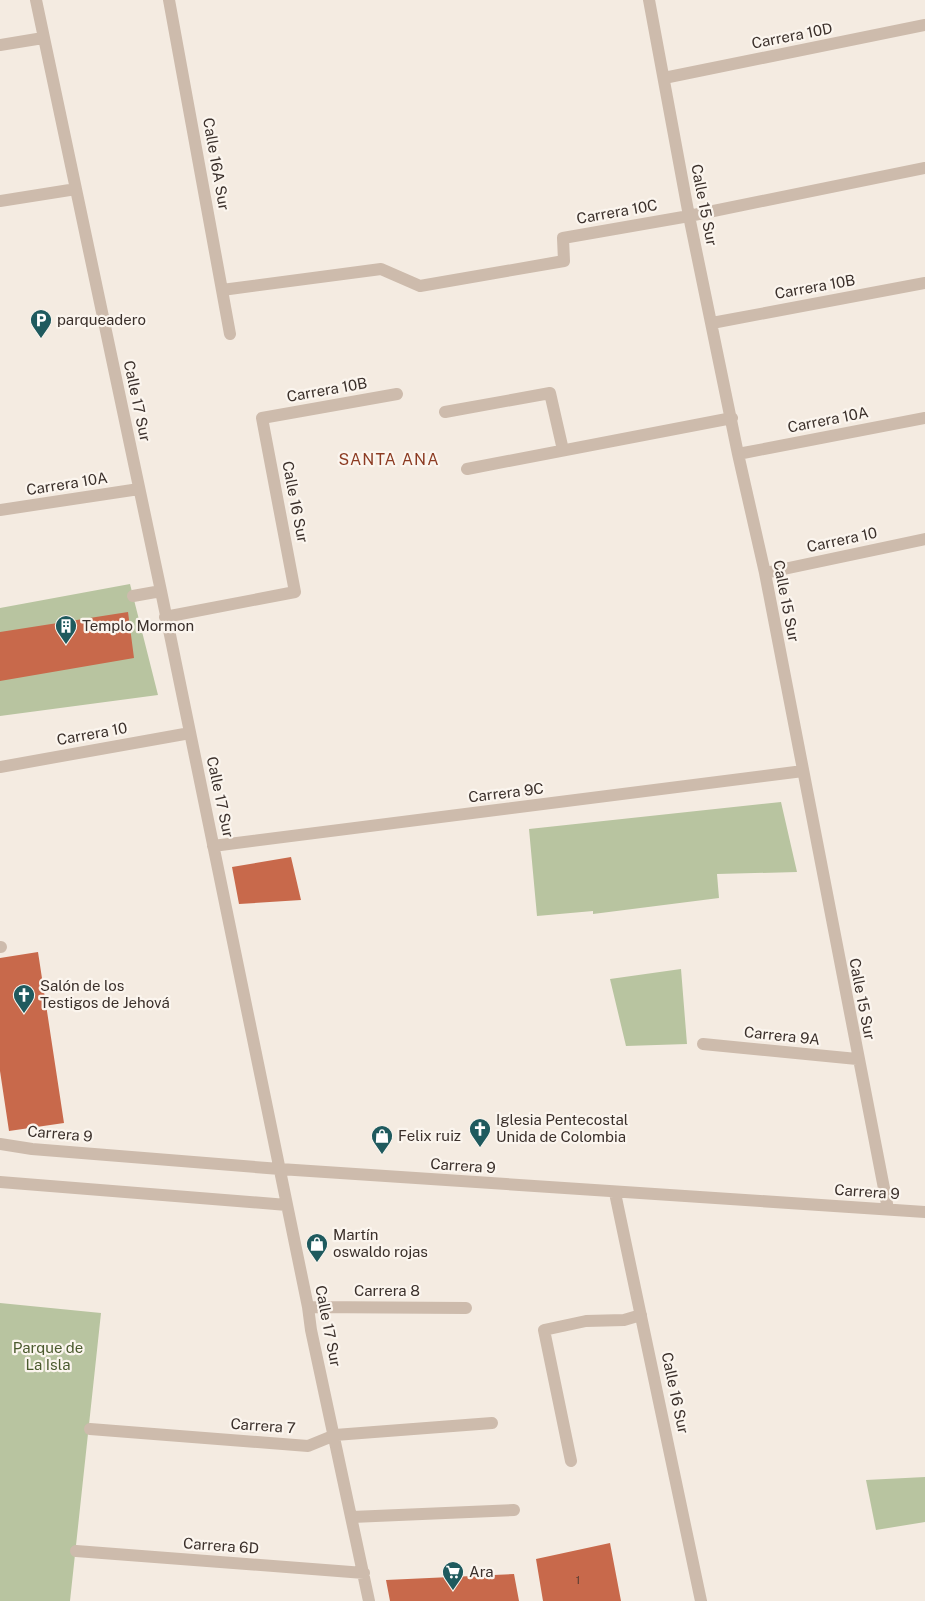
<svg xmlns="http://www.w3.org/2000/svg" width="925" height="1601" font-family="'Public Sans',sans-serif">
  <rect width="100%" height="100%" fill="#f4ebe1"/>
  <path fill="#b8c4a0" d="M130,584L158,695L0,716V608Z
    M781,802L797,872L717,874L719,898L593,914V911L537,916L529,829Z
    M681,969L687,1044L626,1046L610,979Z
    M0,1303L101,1313L70,1601H0Z
    M925,1477V1522L876,1530L866,1480Z"/>
  <path fill="#c8694b" d="M128,612L134,658L0,681V632Z
    M291,857L301,900L239,904L232,867Z
    M38,952L64,1123L9,1131L0,1071V958Z
    M610,1543L621,1601H543L536,1559Z
    M514,1574L519,1601H390L386,1580Z"/>
  <g fill="none" stroke-linecap="round" stroke-linejoin="round">
    <path stroke="#cdbbac" stroke-width="12" d="M36,0L161,591L308,1307L311,1330L369,1601
      M169,0L230,334
      M649,0L689,216L738,454L765,573L888,1209
      M0,45L43,38
      M664,78L925,25
      M0,201L76,189
      M222,290L381,269L420,286L564,261L563,238L689,216L925,168
      M712,323L925,283
      M445,412L550,393L563,450
      M738,454L925,418
      M467,469L732,418
      M0,510L139,489
      M765,573L925,539
      M133,596L161,591
      M165,617L295,592L262,418L397,394
      M0,767L190,733
      M213,846L803,771
      M0,947H1
      M703,1044L857,1059
      M0,1144L32,1149L280,1169L925,1212
      M0,1182L287,1205
      M615,1193L701,1601
      M308,1307L466,1308
      M90,1429L308,1446L335,1435L492,1423
      M571,1461L544,1330L586,1321L624,1320L641,1315
      M352,1517L514,1510
      M76,1551L364,1573"/>
  </g>
  <defs>
    <g id="parking-pin" transform="scale(1.125)"><path d="M0 17L-7.5 6A9.5 9.5 0 1 1 7.5 6Z" fill="#1f5a5e" stroke="#fbf5ee"/><path d="M-3.5-5.5H1a3.5 3.5 0 0 1 0 7H-1V5.5H-3.5ZM-1-3.4V-.6H.8a1.4 1.4 0 0 0 0-2.8Z" fill="#fff"/></g>
    <g id="building-pin" transform="scale(1.125)"><path d="M0 17L-7.5 6A9.5 9.5 0 1 1 7.5 6Z" fill="#1f5a5e" stroke="#fbf5ee"/><path d="M-4-6H4V6H1V3H-1V6H-4ZM-2.5-4.3h1.7v1.8h-1.7ZM.8-4.3h1.7v1.8H.8ZM-2.5-1h1.7V.8h-1.7ZM.8-1h1.7V.8H.8Z" fill="#fff"/></g>
    <g id="church-pin" transform="scale(1.125)"><path d="M0 17L-7.5 6A9.5 9.5 0 1 1 7.5 6Z" fill="#1f5a5e" stroke="#fbf5ee"/><path d="M-1.2-6h2.4v3.5h3.3v2.4h-3.3V6h-2.4V-.1h-3.3v-2.4h3.3Z" fill="#fff"/></g>
    <g id="shop-pin" transform="scale(1.125)"><path d="M0 17L-7.5 6A9.5 9.5 0 1 1 7.5 6Z" fill="#1f5a5e" stroke="#fbf5ee"/><path d="M-5-2.5h2.3a2.7 3.5 0 0 1 5.4 0H5L5.5 6h-11ZM-1.5-2.5h3a1.5 2.3 0 0 0-3 0Z" fill="#fff"/></g>
    <g id="supermarket-pin" transform="scale(1.125)"><path d="M0 17L-7.5 6A9.5 9.5 0 1 1 7.5 6Z" fill="#1f5a5e" stroke="#fbf5ee"/><path d="M-6-5.5h2.5l.6 2H6L4.5 2H-2.5L-4.4-4H-6ZM-1.5 3.2a1.3 1.3 0 1 0 .1 0ZM3 3.2a1.3 1.3 0 1 0 .1 0Z" fill="#fff"/></g>
  </defs>
  <g fill-rule="evenodd">
    <use href="#parking-pin" x="41" y="320"/>
    <use href="#building-pin" x="66" y="626"/>
    <use href="#church-pin" x="24" y="995"/>
    <use href="#church-pin" x="480" y="1129"/>
    <use href="#shop-pin" x="382" y="1136"/>
    <use href="#shop-pin" x="317" y="1244"/>
    <use href="#supermarket-pin" x="453" y="1572"/>
  </g>
  <g text-anchor="middle" stroke-width="4.5" stroke-linejoin="round" paint-order="stroke">
    <g font-size="12" fill="#5e3e33">
      <text x="578" y="1584">1</text>
    </g>
    <g font-size="15" fill="#3b302b" stroke="#fbf5ee">
      <text transform="translate(792 36) rotate(-11)" y="5">Carrera 10D</text>
      <text transform="translate(216 164) rotate(80)" y="5">Calle 16A Sur</text>
      <text transform="translate(704 205) rotate(79)" y="5">Calle 15 Sur</text>
      <text transform="translate(617 212) rotate(-10)" y="5">Carrera 10C</text>
      <text transform="translate(815 287) rotate(-10)" y="5">Carrera 10B</text>
      <text transform="translate(327 390) rotate(-10)" y="5">Carrera 10B</text>
      <text transform="translate(137 401) rotate(78)" y="5">Calle 17 Sur</text>
      <text transform="translate(828 420) rotate(-11)" y="5">Carrera 10A</text>
      <text transform="translate(67 484) rotate(-9)" y="5">Carrera 10A</text>
      <text transform="translate(295 502) rotate(79)" y="5">Calle 16 Sur</text>
      <text transform="translate(842 540) rotate(-12)" y="5">Carrera 10</text>
      <text transform="translate(786 601) rotate(79)" y="5">Calle 15 Sur</text>
      <text transform="translate(92 734) rotate(-10)" y="5">Carrera 10</text>
      <text transform="translate(506 793) rotate(-7)" y="5">Carrera 9C</text>
      <text transform="translate(220 797) rotate(78)" y="5">Calle 17 Sur</text>
      <text transform="translate(862 999) rotate(79)" y="5">Calle 15 Sur</text>
      <text transform="translate(782 1036) rotate(6)" y="5">Carrera 9A</text>
      <text transform="translate(60 1134) rotate(5)" y="5">Carrera 9</text>
      <text transform="translate(463 1166) rotate(4)" y="5">Carrera 9</text>
      <text transform="translate(867 1192) rotate(4)" y="5">Carrera 9</text>
      <text x="387" y="1296">Carrera 8</text>
      <text transform="translate(328 1326) rotate(79)" y="5">Calle 17 Sur</text>
      <text transform="translate(675 1393) rotate(78)" y="5">Calle 16 Sur</text>
      <text transform="translate(263 1426) rotate(4)" y="5">Carrera 7</text>
      <text transform="translate(221 1546) rotate(4)" y="5">Carrera 6D</text>
    </g>
    <g font-size="15" fill="#3b302b" stroke="#fbf5ee" text-anchor="start">
      <text x="57" y="325">parqueadero</text>
      <text x="82" y="631">Templo Mormon</text>
      <text x="40" y="991">Salón de los<tspan x="40" dy="17">Testigos de Jehová</tspan></text>
      <text x="496" y="1125">Iglesia Pentecostal<tspan x="496" dy="17">Unida de Colombia</tspan></text>
      <text x="398" y="1141">Felix ruiz</text>
      <text x="333" y="1240">Martín<tspan x="333" dy="17">oswaldo rojas</tspan></text>
      <text x="469" y="1577">Ara</text>
    </g>
    <g font-size="15" fill="#4a5a2e" stroke="#fbf5ee">
      <text x="48" y="1353">Parque de<tspan x="48" dy="17">La Isla</tspan></text>
    </g>
    <g font-size="16" letter-spacing="1" fill="#8c3b22" stroke="#fbf5ee">
      <text x="389" y="465">SANTA ANA</text>
    </g>
  </g>
</svg>
